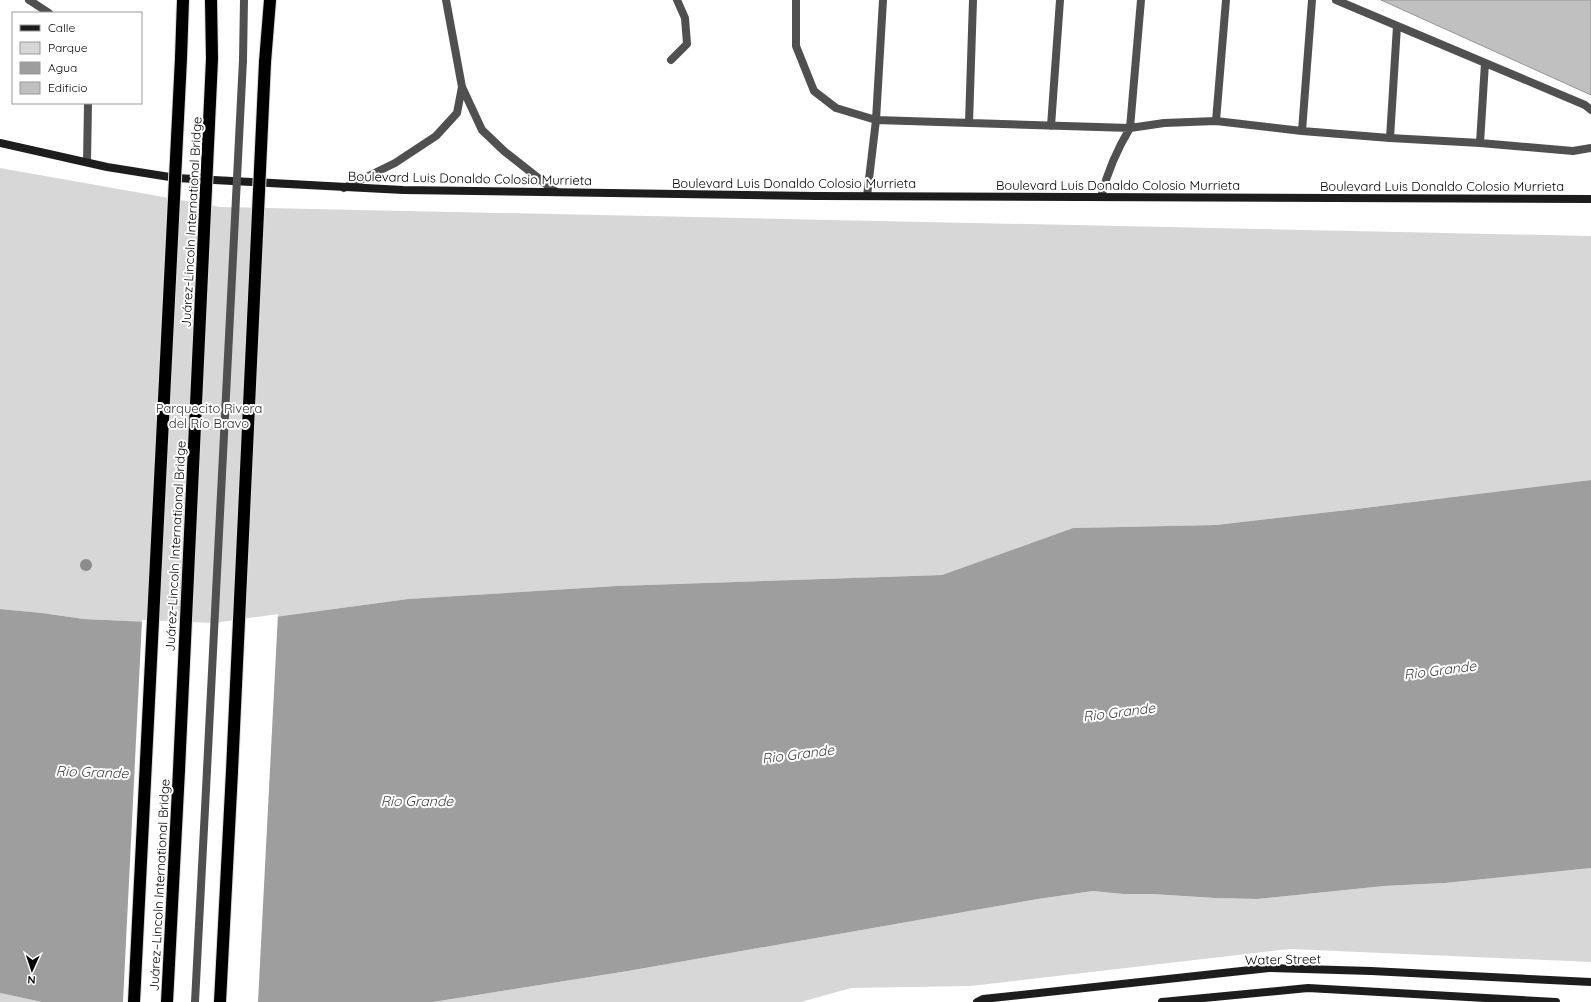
<svg xmlns="http://www.w3.org/2000/svg" width="1591" height="1002" font-family="Quicksand,sans-serif">
  <rect width="100%" height="100%" fill="#fff"/>
  <path fill="#d7d7d7" d="M0,168L220,207L1591,236V480L1356,509L1216,525L1073,528L942,575L617,586L408,599L214,625L84,619L42,613L0,609Z
    M1591,868V962L1290,949L971,986L851,988L801,1002H433L628,971L1038,899L1093,891L1123,894H1152L1215,898L1257,899L1384,886L1445,883Z
    M0,993L42,1002H0Z"/>
  <path fill="#9e9e9e" d="M1591,480V868L1445,883L1384,886L1257,899L1215,898L1152,894H1123L1093,891L1038,899L628,971L433,1002H42L0,993V609L42,613L84,619L214,625L408,599L617,586L942,575L1073,528L1216,525L1356,509Z"/>
  <path fill="#fff" d="M278,614L258,1002H123L142,620L214,623Z"/>
  <path fill="#c0c0c0" stroke="#949494" d="M1381,0H1591V95Z"/>
  <g fill="none" stroke-linecap="round" stroke-linejoin="round">
    <g stroke="#dbdbdb" stroke-width="14">
      <path id="highway" d="M211,0L212,59
        M181,58L183,0
        M265,62L270,0
        M167,1002L179,770
        M220,1002L232,771"/>
    </g>
    <path stroke="#505050" stroke-width="8" d="M29,0L49,13
      M446,0L462,87L482,130L504,151L556,192
      M796,0V46L814,91L836,108L876,120L867,196
      M883,0L876,120L1130,128L1141,0
      M1336,0L1585,105L1591,110
      M243,60L244,0
      M671,60L687,44L685,18L677,0
      M1216,121L1226,0
      M969,123L973,0
      M1051,126L1060,0
      M1302,131L1312,0
      M1390,138L1397,26
      M1480,143L1485,63
      M87,162L88,103
      M344,188L395,163L436,136L457,113L462,87
      M1101,197C1108,170 1116,151 1130,128L1164,123L1216,121L1302,131L1390,138L1480,143L1573,151L1591,148
      M195,1002L207,770"/>
    <path stroke="#1d1d1d" stroke-width="8" d="M0,143L107,167L176,178L403,190L817,196L1591,199
      M977,1002L983,999L1269,968L1371,971L1591,982
      M1162,1002L1308,988L1556,1002"/>
    <use href="#highway" stroke="#000" stroke-width="12"/>
    <g stroke="#dbdbdb" stroke-width="14" stroke-linecap="butt">
      <path id="highway-bridge" d="M179,770L212,59
        M232,771L265,62
        M134,1002L181,58"/>
    </g>
    <path stroke="#505050" stroke-width="8" d="M207,770L243,60"/>
    <use href="#highway-bridge" stroke="#000" stroke-width="12"/>
  </g>
  <circle fill="#8c8c8c" cx="86" cy="565" r="6"/>
  <g text-anchor="middle" stroke-width="4" stroke-linejoin="round" paint-order="stroke">
    <g font-size="13" fill="#000" stroke="#fff">
      <text transform="translate(470 178) rotate(1)" y="5">Boulevard Luis Donaldo Colosio Murrieta</text>
      <text x="794" y="188">Boulevard Luis Donaldo Colosio Murrieta</text>
      <text x="1118" y="190">Boulevard Luis Donaldo Colosio Murrieta</text>
      <text x="1442" y="191">Boulevard Luis Donaldo Colosio Murrieta</text>
      <text transform="translate(191 222) rotate(-87)" y="5">Juárez-Lincoln International Bridge</text>
      <text transform="translate(175 546) rotate(-87)" y="5">Juárez-Lincoln International Bridge</text>
      <text transform="translate(159 885) rotate(-87)" y="5">Juárez–Lincoln International Bridge</text>
      <text transform="translate(1283 959) rotate(-1)" y="5">Water Street</text>
    </g>
    <g font-size="13" fill="#2e2e2e" stroke="#fff">
      <text x="209" y="413">Parquecito Rivera<tspan x="209" dy="15">del Río Bravo</tspan></text>
    </g>
    <g font-size="14" font-style="italic" fill="#3f3f3f" stroke="#fff">
      <text transform="translate(1440 670) rotate(-7)" y="5">Rio Grande</text>
      <text transform="translate(1119 712) rotate(-7)" y="5">Rio Grande</text>
      <text transform="translate(798 754) rotate(-7)" y="5">Rio Grande</text>
      <text transform="translate(92 772) rotate(2)" y="5">Rio Grande</text>
      <text x="417" y="806">Rio Grande</text>
    </g>
  </g>
  <rect x="12" y="12" width="130" height="92" fill="#ffffff" stroke="#999999"/>
  <rect x="20" y="25" width="20" height="6" fill="#1d1d1d" stroke="#999999"/>
  <text x="48" y="32" font-size="12" fill="#000000">Calle</text>
  <rect x="20" y="42" width="20" height="12" fill="#d7d7d7" stroke="#999999"/>
  <text x="48" y="52" font-size="12" fill="#000000">Parque</text>
  <rect x="20" y="62" width="20" height="12" fill="#9e9e9e" stroke="#999999"/>
  <text x="48" y="72" font-size="12" fill="#000000">Agua</text>
  <rect x="20" y="82" width="20" height="12" fill="#c0c0c0" stroke="#999999"/>
  <text x="48" y="92" font-size="12" fill="#000000">Edificio</text>
  <g transform="translate(32 970) rotate(183)" stroke="#ffffff" stroke-width="3" paint-order="stroke">
  <path d="M0-3L7 15L0 10L-7 15Z" fill="#000000"/>
  <text y="-6" font-size="11" font-weight="bold" text-anchor="middle" fill="#000000">N</text>
  </g>
</svg>
